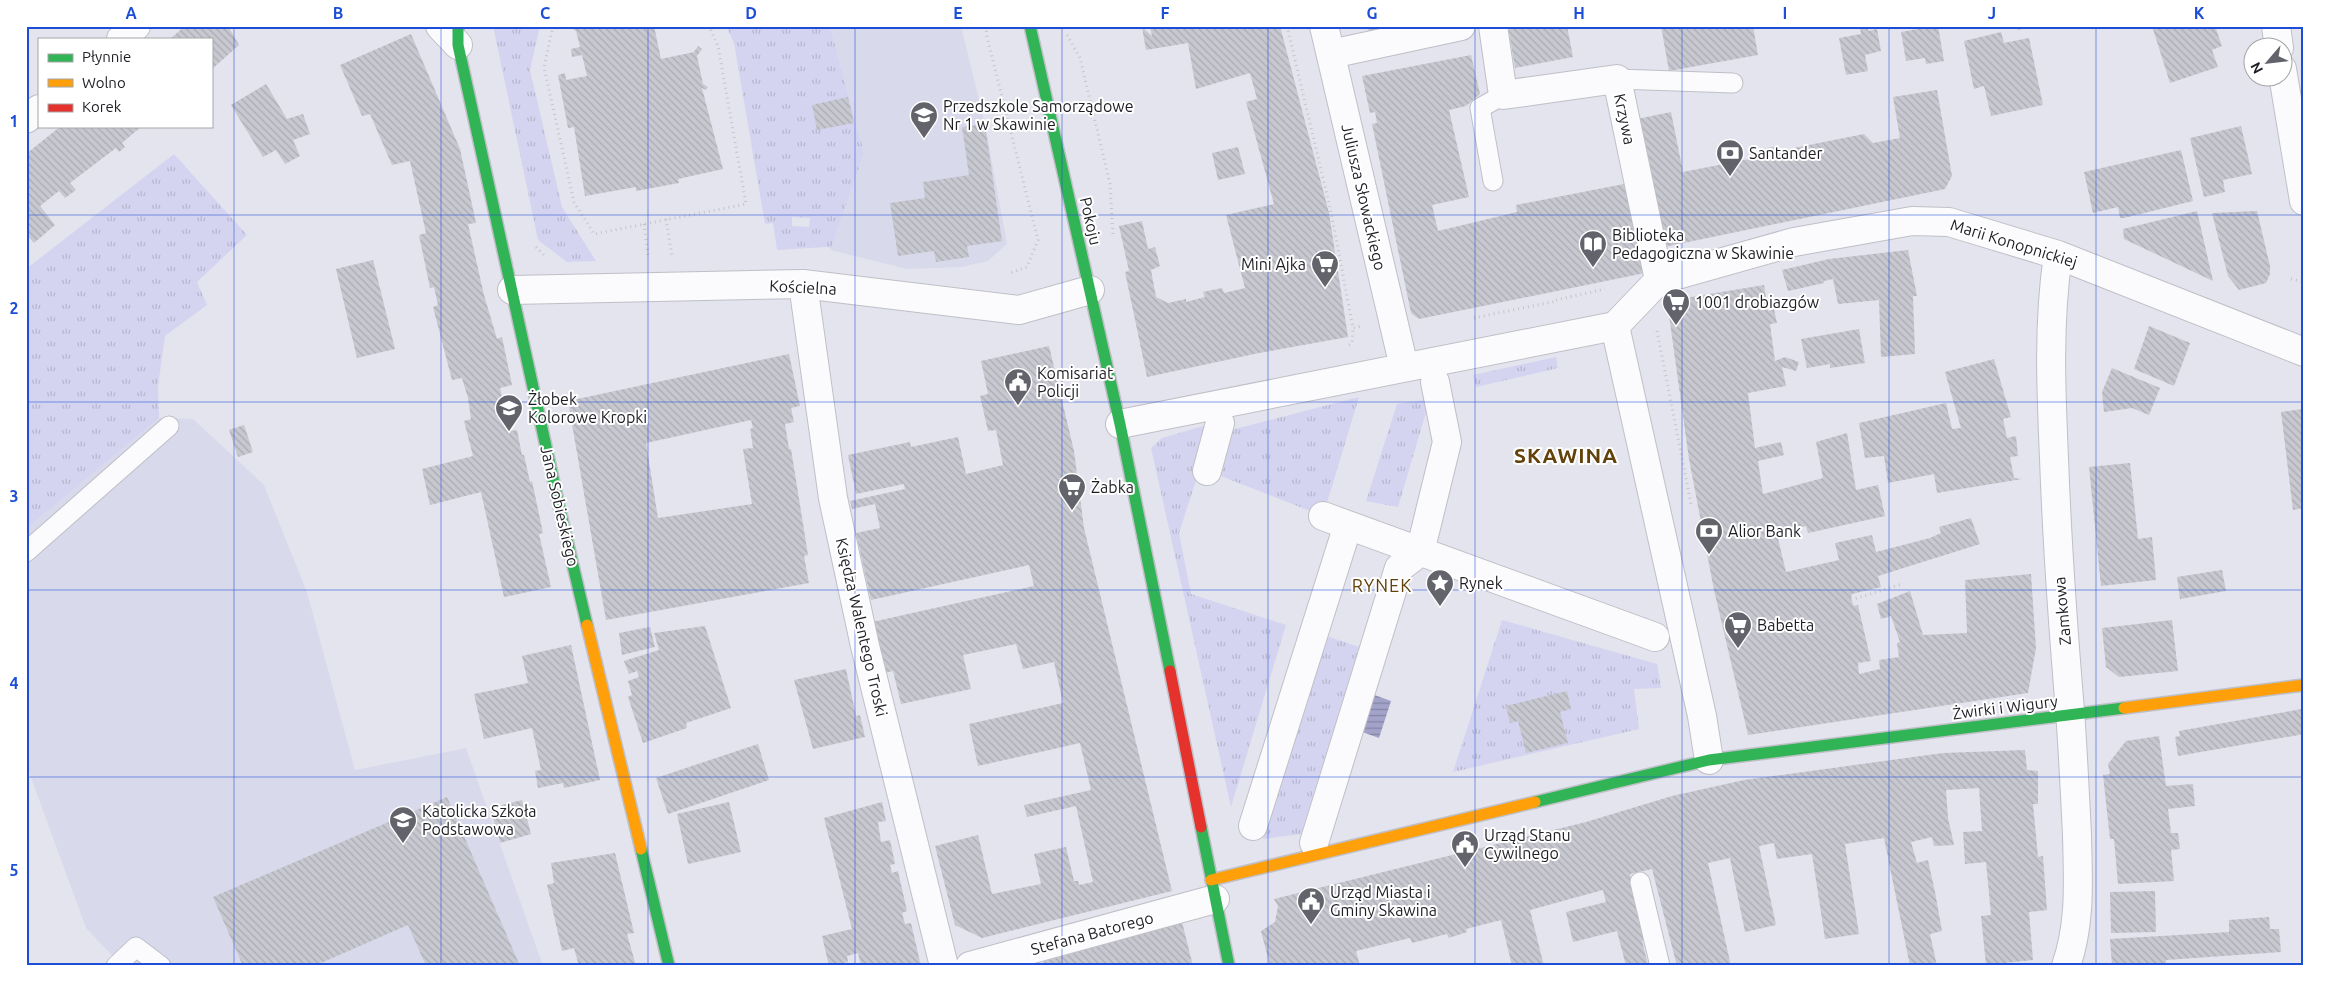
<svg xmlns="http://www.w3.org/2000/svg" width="2330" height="992" font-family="Ubuntu,sans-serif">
  <defs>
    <pattern id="grass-tufts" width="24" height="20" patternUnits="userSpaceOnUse" patternTransform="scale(1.25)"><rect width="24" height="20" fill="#d4d4f0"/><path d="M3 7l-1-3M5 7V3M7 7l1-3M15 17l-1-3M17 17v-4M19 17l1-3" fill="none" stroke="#b6b6ce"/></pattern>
    <pattern id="water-rules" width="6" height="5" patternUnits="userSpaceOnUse" patternTransform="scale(1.25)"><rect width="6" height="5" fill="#a3a3ca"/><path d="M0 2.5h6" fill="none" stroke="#8484a4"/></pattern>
    <pattern id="building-back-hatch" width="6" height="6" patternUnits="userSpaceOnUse" patternTransform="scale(1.25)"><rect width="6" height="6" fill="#c8c8d1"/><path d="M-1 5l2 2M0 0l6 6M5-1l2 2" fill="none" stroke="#ababb3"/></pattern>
  </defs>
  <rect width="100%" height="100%" fill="#e4e4ef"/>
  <path fill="#d9d9ec" d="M830,26H961L985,124L1007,244L988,261L962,267L907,269L830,250L864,153Z
    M159,418L193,419L264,485L307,592L355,770L466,748L543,966H122L86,928L26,764V529Z"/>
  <path fill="url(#grass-tufts)" fill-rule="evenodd" d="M493,26H540L530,70L562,207L596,261L567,262L538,240Z
    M726,26H830L864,153L831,248L827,247L777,250L773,223L765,224L734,43ZM792,217L810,218L809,227L792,226Z
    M174,154L247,235L197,282L207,305L165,336L158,386L159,418L26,529V269Z
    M1556,357L1558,368L1476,387L1473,375Z
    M1359,397L1323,516L1200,468L1179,533L1191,594L1286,625L1231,807L1151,448L1162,438L1217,422L1223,432Z
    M1430,399L1398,507L1366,501L1397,404Z
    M1502,620L1657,664L1661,688L1634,689L1639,729L1453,772Z
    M1321,634L1359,647L1301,834L1263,839Z"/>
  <path fill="url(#water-rules)" d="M1361,690L1391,701L1379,738L1348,727Z"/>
  <path fill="url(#building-back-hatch)" fill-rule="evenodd" d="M185,26H228L239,45L211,70V39H170Z
    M568,26H654L661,59L694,52L698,46L702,49L697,56L703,84L708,87L706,90L702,88L723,169L678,179L679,183L636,191V187L585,196L574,127L568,128L558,75L565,73L566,80L587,76L582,55L572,57L571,49L580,47L576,31Z
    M1150,26H1280L1329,213L1348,337L1259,353L1147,377L1125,272L1129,271L1119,226L1142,221L1148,249L1155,247L1160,266L1151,270L1156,297L1168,303L1186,299V302L1205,297L1203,292L1222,288L1224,293L1245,288L1226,215L1274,204L1246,102L1257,99L1250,73L1196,89L1188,43L1146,50L1142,27L1152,36Z
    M1367,26H1392V27L1369,32Z
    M1508,26H1567L1573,57L1515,68Z
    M1661,26H1753L1758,55L1669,71Z
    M1860,26H1868V31L1877,29L1881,51L1865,55L1868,71L1846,75L1839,38L1861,34Z
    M1935,26H1938L1944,61L1926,64L1925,58L1906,61L1901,32Z
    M2017,26H2032V27L2018,30Z
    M2152,26H2215L2222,46L2212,50L2218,67L2170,83Z
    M2001,32L2004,43L2029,38L2043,105L1991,116L1984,86L1974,89L1964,41Z
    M411,34L460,149L476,223L468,224L484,295L497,339L502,337L512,385L500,388L510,431L517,430L522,455H524L530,482L532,481L543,533L539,534L551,587L504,597L481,492L430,505L422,469L473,456L464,421L471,419L468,398L462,378L452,380L433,307L438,305L434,287L430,288L419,235L426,233L410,161L392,165L370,114L362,116L340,65Z
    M1471,55L1480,94L1466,106L1449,110L1469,197L1432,205L1438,231L1517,212L1516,205L1629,183L1645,273L1419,319L1411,313L1372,124L1377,123L1375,112L1370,113L1362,76Z
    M266,84L287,119L303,114L310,134L293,140L300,156L285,164L276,150L263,157L231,105Z
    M1937,90L1952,176L1945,189L1664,247L1637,119L1671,112L1683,172L1759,157L1757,150L1778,146L1779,151L1864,134L1873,143L1900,138L1893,97Z
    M848,97L854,123L817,130L812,105Z
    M985,124L1002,241L967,246L969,257L936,262L934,251L898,256L890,203L925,198L923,182L969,175L962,127Z
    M61,126H142L122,143L125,147L119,152L116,148L70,183L76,190L65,198L59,191L40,206L55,225L34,243L26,234V154Z
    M2241,126L2252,174L2223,180L2225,192L2204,197L2190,138Z
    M1238,147L1245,174L1218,180L1212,153Z
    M2181,150L2193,201L2124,218H2120L2118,207L2093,213L2084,172Z
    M2197,211L2213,281L2124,239L2123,229Z
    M2257,211L2270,266V274L2266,283L2239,290L2228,276L2212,213Z
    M1908,250L1917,296H1913L1915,354L1881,357L1879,300L1838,304L1833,279L1824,281V283L1788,291L1782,270L1829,259Z
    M373,260L395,349L357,358L336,269Z
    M1764,285L1768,311L1774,309L1777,323L1770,324L1775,361L1785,357L1799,362L1796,371L1782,367L1786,386L1748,393L1755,448L1781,442L1784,455L1758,461L1763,494L1823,478L1816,442L1847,433L1856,490L1878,485L1885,516L1808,533L1806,526L1786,531L1775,526L1786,572L1839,560L1835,543L1872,535L1876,552L1930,538L1941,533L1939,527L1971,518L1980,544L1878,576L1881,587L1852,594L1851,600L1854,606L1858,605L1871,661L1858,663L1859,674L1880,669L1879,660L1899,657L1897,643L1900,642L1891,616L1881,619L1877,604L1910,591L1923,635L1967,633L1965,580L2031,574L2036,648L2028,693L1748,735L1714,590L1689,459L1667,301Z
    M2149,326L2190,343L2174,386L2134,369Z
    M1859,329L1865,363L1830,368V364L1807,368L1801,339Z
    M1049,346L1074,451L1084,528L1172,891L982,938L955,925L935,846L978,835L992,894L1041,884L1034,854L1066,847L1074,881H1078L1079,885L1093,882L1076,806L1027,817L1024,805L1091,790L1080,743L978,766L969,724L1063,703L1054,662L1023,669L1016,644L963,655L971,689L901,704L893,671L884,673L872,622L1034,586L1029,565L871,600L856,533L880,528L875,504L852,509L850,501L905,489L904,484L856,494L848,455L910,442L911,447L958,437L966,474L1003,465L996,430L988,431L980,396L988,394L981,361Z
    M789,354L800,406L791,408L794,422L785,424L789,449H791L808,555L804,556L809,583L606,620L568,401ZM751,420L753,428L750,429L753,448L743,449L752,504L658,518L646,443Z
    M1994,359L2011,417L2003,419L2007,438L2016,436L2018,456L2010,457L2014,478L2022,479L1937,493L1934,474L1888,483L1884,456L1865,458L1859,423L1946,403L1952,429L1961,428L1945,372Z
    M2112,368L2160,388L2149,415L2132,408L2104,412L2102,392Z
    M2304,409V508L2293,510L2281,412Z
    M244,425L253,452L238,457L229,430Z
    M2130,463L2138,539L2152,537L2156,580L2101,586L2089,467Z
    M2222,570L2226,591L2180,599L2177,577Z
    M2172,620L2178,671L2119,677L2106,667L2102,628Z
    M705,626L731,708L686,723L687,728L643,743L628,697L632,695L628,681L639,677L637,671L629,674L624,661L659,650L654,633Z
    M650,627L655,647L622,655L619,633Z
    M571,645L600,780L564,788L563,783L538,788L535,771L541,770L532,728L484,739L474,694L528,683L522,656Z
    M846,669L856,716L860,715L865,737L813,749L794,680Z
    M1567,691L1571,709L1560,712L1568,743L1526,753L1518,721L1510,723L1506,706Z
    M2302,709L2304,734L2178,756L2175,737L2180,736L2179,731Z
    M2159,736L2166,786L2193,784L2195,806L2168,809L2171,833H2178L2180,849L2171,850L2174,881L2118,884L2114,839H2110L2103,775L2110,774L2108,764L2126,741Z
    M758,744L769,780L668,814L656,778Z
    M2025,750L2027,770L2038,771V804H2033L2038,857L2043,856L2047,910L2029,912L2033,960L1986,965L1981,916L1991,915L1986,862L1965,864L1963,832L1982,831L1979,788L1946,790L1948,818L1954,845L1934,846L1932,837L1911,842L1917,863L1928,860L1935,892L1942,931L1930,934L1937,966H1910L1884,838L1845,844L1859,934L1825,939L1812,854L1777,859L1774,843L1759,846L1776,925L1745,932L1730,858L1708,863L1731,966H1677L1652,869L1630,874L1645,940L1642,941L1648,965L1652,963L1653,966H1626L1617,931L1573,942L1566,912L1606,902L1603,890L1530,910L1544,966H1512L1501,920L1466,929L1467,932L1449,938L1447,934L1412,943L1410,938L1356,951L1360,966H1270L1261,931L1275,922L1278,906L1274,899L1586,822L1672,796L1744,780L1943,753Z
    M447,797L520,966H426L408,925L314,966H243L213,897Z
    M522,800L531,834L500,843L490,808Z
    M729,802L741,852L688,864L677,814Z
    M882,802L886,821L878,822L881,842L890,840L895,864L890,865L892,873L898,871L907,911L902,913L905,924L911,923L921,966H861L858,953L847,956L848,962L829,966L822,936L852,929L824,818Z
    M615,853L634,933L627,934L636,966H579L574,948L562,951L547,885L554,883L551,863Z
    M2155,891L2156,932L2111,933L2110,892Z
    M2269,917L2270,929H2279L2281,952L2166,960V966H2112L2110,939L2229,932V920Z
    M1182,922L1193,966H1040L1045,961Z"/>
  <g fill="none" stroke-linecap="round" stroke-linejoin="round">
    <g stroke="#bfbfc7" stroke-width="21">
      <path id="lane" d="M1617,79L1733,83
        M1493,181L1480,108L1503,95
        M26,552L169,426
        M1640,882L1660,966
        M116,966L136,947L161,966"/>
    </g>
    <g stroke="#bfbfc7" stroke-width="30">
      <path id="street" d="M440,26L458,45
        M1324,26L1404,367
        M1493,26L1503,95L1617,79L1659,280
        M2276,26L2279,48
        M121,39L136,26
        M1331,54L1461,26
        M2282,69L2304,201
        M26,119L39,109
        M2058,255C2048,323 2051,390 2054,458C2057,543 2063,627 2070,711C2073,752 2075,794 2077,835C2078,880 2081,923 2066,966
        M803,284L833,498L865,646L944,966
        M512,290L803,284L1019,310L1090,290
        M1615,326L1659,280L1794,242L1912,221L1949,222L2058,255L2304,352
        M1615,326L1702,716L1709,760
        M1120,424L1615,326
        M1207,471L1220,423
        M1323,516L1655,637
        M1253,826L1348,525
        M1314,843L1399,568L1420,552L1447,442L1435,382
        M970,966L1215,899"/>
    </g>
    <g stroke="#bfbfc7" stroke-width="14">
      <path id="fast" d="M458,26V45L559,506L587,625
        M1030,26L1120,424L1170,671
        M1535,802L1709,760L2124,708
        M1201,827L1229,966
        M641,849L669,966"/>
    </g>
    <g stroke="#bfbfc7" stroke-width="14">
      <path id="slow" d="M587,625L641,849
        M2124,708L2304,685
        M1211,880L1535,802"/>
    </g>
    <g stroke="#bfbfc7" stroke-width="14">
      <path id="jam" d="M1170,671L1201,827"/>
    </g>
    <path stroke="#c4c4c9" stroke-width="3" stroke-dasharray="1 4" stroke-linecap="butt" d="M553,26L544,67L574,202L594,234L746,204L718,46L709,26
      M986,26L987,37L1038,240L1027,267L1010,273
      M1287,26L1331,212L1353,328L1362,326
      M1067,35L1080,58L1110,184L1113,235
      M666,219L672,256
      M644,224L648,255
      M536,247L546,257
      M2291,279L2304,282
      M1556,300L1605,289
      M1474,318L1557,301
      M1657,331L1691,504
      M1349,345L1352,343L1353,328
      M1066,370L1075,368
      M1851,600L1902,584"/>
    <use href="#lane" stroke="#fbfbfd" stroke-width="19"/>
    <use href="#street" stroke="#fbfbfd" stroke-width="28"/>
    <use href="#fast" stroke="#30b455" stroke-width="11"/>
    <use href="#slow" stroke="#ff9f0a" stroke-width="11"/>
    <use href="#jam" stroke="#e5322d" stroke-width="11"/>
  </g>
  <path fill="none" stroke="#1d4ed8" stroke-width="1" stroke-opacity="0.55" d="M234,26V966M441,26V966M648,26V966M855,26V966M1062,26V966M1268,26V966M1475,26V966M1682,26V966M1889,26V966M2096,26V966M26,215H2304M26,402H2304M26,590H2304M26,777H2304"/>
  <defs>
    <g id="school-pin" transform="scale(1.4375)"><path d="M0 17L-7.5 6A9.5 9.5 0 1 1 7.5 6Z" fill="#63636b" stroke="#fff"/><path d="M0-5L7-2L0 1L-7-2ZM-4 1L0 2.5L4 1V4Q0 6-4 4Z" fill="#fff"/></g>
    <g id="bank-pin" transform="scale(1.4375)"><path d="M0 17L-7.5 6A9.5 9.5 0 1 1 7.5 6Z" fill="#63636b" stroke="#fff"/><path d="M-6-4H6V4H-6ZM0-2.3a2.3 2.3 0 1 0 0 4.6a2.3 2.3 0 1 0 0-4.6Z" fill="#fff"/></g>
    <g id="library-pin" transform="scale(1.4375)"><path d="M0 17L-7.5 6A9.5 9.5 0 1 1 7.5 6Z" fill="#63636b" stroke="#fff"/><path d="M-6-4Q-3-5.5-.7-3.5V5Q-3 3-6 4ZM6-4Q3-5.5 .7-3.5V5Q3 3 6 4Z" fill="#fff"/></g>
    <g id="supermarket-pin" transform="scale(1.4375)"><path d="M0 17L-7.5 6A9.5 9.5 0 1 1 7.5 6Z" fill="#63636b" stroke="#fff"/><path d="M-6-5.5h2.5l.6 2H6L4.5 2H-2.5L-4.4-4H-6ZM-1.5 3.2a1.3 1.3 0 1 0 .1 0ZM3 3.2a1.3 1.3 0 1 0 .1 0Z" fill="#fff"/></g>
    <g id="civic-pin" transform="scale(1.4375)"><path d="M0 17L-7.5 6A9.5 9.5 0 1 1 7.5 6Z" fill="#63636b" stroke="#fff"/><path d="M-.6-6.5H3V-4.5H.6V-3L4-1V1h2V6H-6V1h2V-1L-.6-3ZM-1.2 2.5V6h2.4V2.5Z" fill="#fff"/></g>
    <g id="sight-pin" transform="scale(1.4375)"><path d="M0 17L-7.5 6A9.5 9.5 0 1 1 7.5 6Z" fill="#63636b" stroke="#fff"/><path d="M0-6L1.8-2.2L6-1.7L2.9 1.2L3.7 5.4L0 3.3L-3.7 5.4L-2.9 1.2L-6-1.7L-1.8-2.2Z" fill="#fff"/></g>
  </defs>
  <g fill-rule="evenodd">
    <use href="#school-pin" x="924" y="115"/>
    <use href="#bank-pin" x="1730" y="153"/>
    <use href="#library-pin" x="1593" y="244"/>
    <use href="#supermarket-pin" x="1325" y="264"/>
    <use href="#supermarket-pin" x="1676" y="302"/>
    <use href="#civic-pin" x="1018" y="382"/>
    <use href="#school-pin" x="509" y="408"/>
    <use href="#supermarket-pin" x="1072" y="487"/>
    <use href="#bank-pin" x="1709" y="531"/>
    <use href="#sight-pin" x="1440" y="583"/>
    <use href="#supermarket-pin" x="1738" y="625"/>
    <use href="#school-pin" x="403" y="820"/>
    <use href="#civic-pin" x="1465" y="844"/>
    <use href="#civic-pin" x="1311" y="901"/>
  </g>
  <g text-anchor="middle" stroke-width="4" stroke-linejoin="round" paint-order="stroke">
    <g font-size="16" fill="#1d1d24" stroke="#fff" text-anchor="start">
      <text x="943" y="112">Przedszkole Samorządowe<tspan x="943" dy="18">Nr 1 w Skawinie</tspan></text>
      <text x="1749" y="159">Santander</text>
      <text x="1612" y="241">Biblioteka<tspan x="1612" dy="18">Pedagogiczna w Skawinie</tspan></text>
      <text x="1306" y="270" text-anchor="end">Mini Ajka</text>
      <text x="1695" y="308">1001 drobiazgów</text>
      <text x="1037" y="379">Komisariat<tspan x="1037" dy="18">Policji</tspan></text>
      <text x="528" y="405">Żłobek<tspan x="528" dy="18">Kolorowe Kropki</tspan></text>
      <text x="1091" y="493">Żabka</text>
      <text x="1728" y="537">Alior Bank</text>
      <text x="1459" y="589">Rynek</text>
      <text x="1757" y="631">Babetta</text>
      <text x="422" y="817">Katolicka Szkoła<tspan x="422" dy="18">Podstawowa</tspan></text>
      <text x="1484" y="841">Urząd Stanu<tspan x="1484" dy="18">Cywilnego</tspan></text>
      <text x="1330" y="898">Urząd Miasta i<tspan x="1330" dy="18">Gminy Skawina</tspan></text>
    </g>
    <g font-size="16" fill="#1d1d24" stroke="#fff">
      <text transform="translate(1625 119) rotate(78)" y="6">Krzywa</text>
      <text transform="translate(1364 197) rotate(77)" y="6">Juliusza Słowackiego</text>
      <text transform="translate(1091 221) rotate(77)" y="6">Pokoju</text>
      <text transform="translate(2014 243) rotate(17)" y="6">Marii Konopnickiej</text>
      <text transform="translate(803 287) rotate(3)" y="6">Kościelna</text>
      <text transform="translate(560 506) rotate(77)" y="6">Jana Sobieskiego</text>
      <text transform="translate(2062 611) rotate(-95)" y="6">Zamkowa</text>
      <text transform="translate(862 627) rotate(77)" y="6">Księdza Walentego Troski</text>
      <text transform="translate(2005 707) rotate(-7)" y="6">Żwirki i Wigury</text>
      <text transform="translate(1092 933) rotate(-15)" y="6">Stefana Batorego</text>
    </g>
    <g font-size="18" letter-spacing="1" fill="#62410a" stroke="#fff">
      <text x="1382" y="592">RYNEK</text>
    </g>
    <g font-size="21" font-weight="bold" letter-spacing="1" fill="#62410a" stroke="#fff">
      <text x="1566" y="463">SKAWINA</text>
    </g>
  </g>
  <rect width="2330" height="992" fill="none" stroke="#ffffff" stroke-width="55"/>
  <rect x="38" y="38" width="175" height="90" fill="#ffffff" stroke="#a5a5a7"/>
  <rect x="48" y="54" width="25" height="8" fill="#30b455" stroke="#a5a5a7"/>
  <text x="82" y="62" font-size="15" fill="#1d1d24">Płynnie</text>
  <rect x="48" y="79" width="25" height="8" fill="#ff9f0a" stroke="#a5a5a7"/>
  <text x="82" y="88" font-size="15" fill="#1d1d24">Wolno</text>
  <rect x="48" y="104" width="25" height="8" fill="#e5322d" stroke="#a5a5a7"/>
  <text x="82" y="112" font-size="15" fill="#1d1d24">Korek</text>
  <g transform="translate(2268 62) rotate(242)"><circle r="24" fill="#ffffff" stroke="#a5a5a7"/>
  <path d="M0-4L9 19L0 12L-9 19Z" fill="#63636b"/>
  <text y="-8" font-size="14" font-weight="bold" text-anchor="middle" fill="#1d1d24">N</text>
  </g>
  <rect x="28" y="28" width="2274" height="936" fill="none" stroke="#1d4ed8" stroke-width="2"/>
  <g font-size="16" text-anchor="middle" font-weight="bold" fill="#1d4ed8">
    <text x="131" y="19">A</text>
    <text x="338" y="19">B</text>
    <text x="545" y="19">C</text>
    <text x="751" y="19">D</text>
    <text x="958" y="19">E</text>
    <text x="1165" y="19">F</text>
    <text x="1372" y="19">G</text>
    <text x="1579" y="19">H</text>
    <text x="1785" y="19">I</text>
    <text x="1992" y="19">J</text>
    <text x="2199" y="19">K</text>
    <text x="14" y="127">1</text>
    <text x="14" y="314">2</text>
    <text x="14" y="502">3</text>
    <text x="14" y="689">4</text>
    <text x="14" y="876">5</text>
  </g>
</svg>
